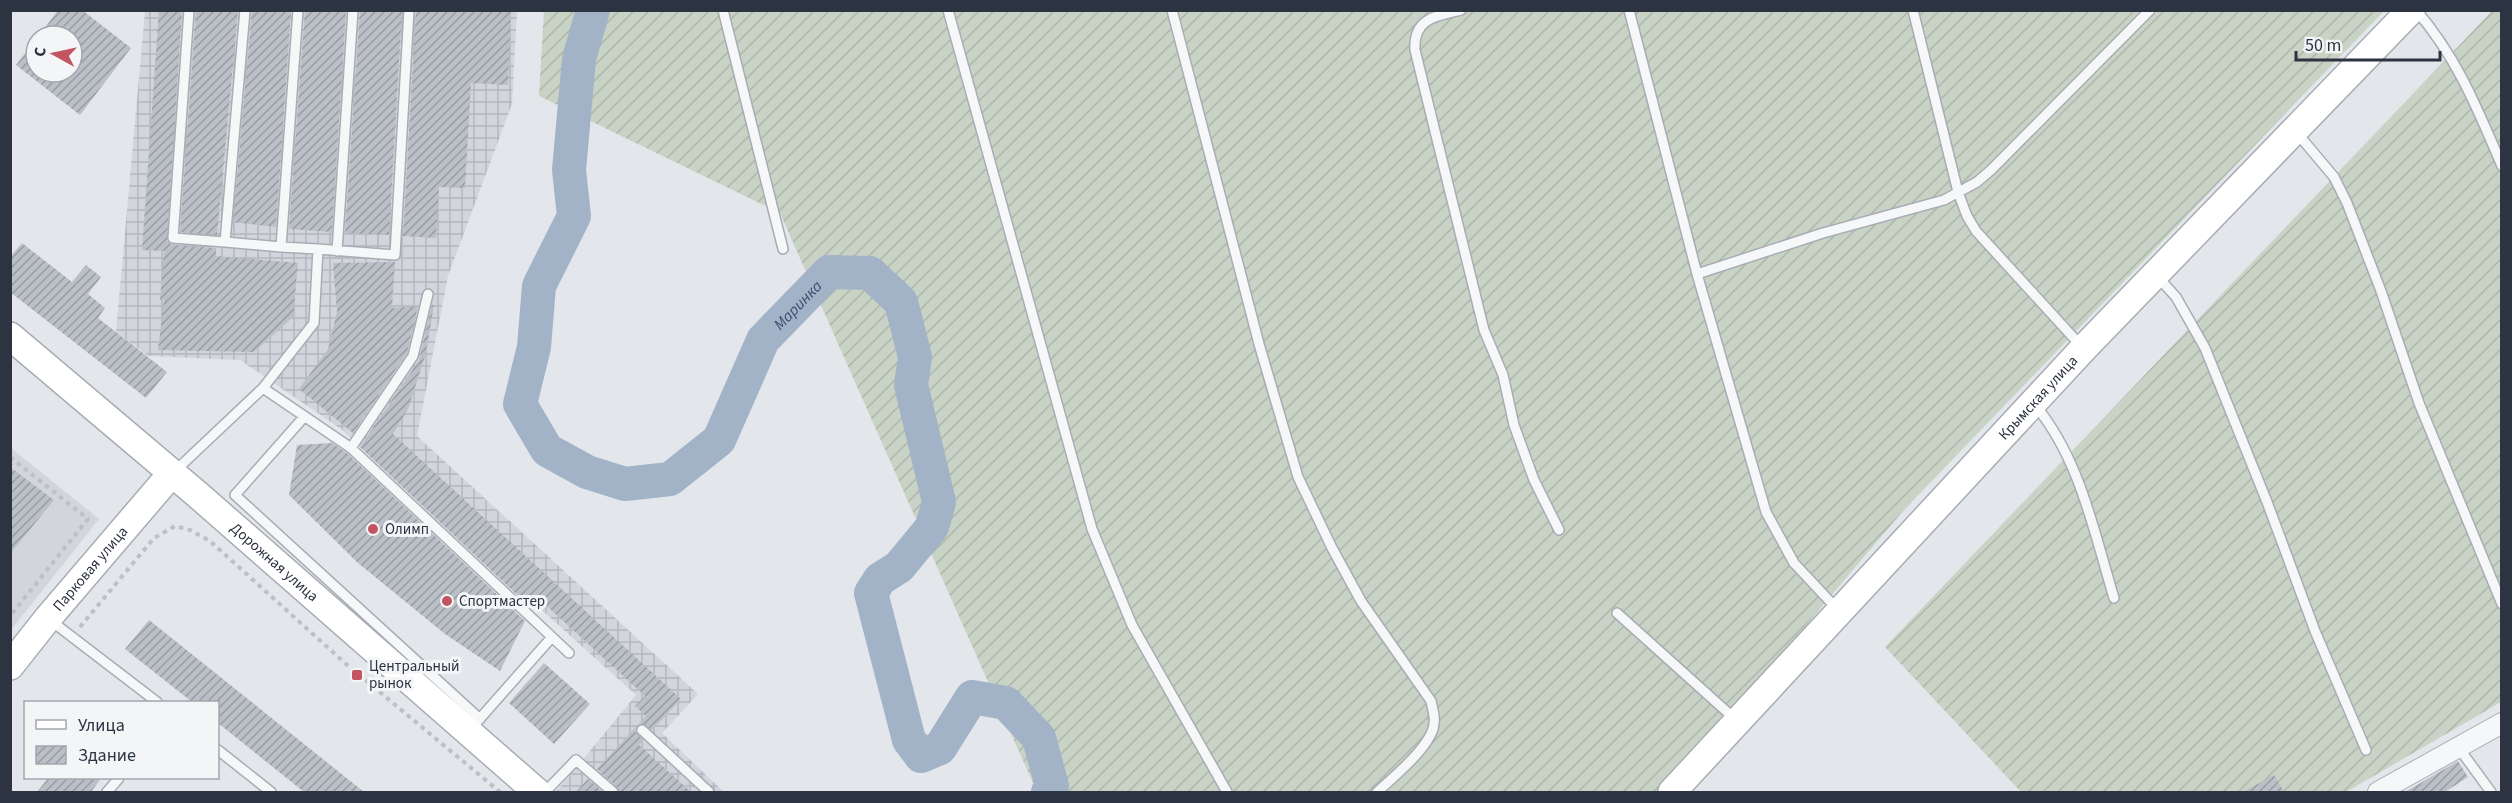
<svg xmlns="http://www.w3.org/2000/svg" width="2512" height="803" font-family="'Source Sans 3',sans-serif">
  <defs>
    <pattern id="industrial-grid" width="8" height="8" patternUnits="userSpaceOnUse" patternTransform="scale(1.5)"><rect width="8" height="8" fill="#d2d5dc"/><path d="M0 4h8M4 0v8" fill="none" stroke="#b4b7be"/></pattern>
    <pattern id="garden-furrows" width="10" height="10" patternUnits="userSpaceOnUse" patternTransform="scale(1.5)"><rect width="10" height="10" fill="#c8d3c5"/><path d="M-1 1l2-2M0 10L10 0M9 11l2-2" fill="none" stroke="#acb6aa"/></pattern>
    <pattern id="building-hatch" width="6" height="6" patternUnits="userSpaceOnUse" patternTransform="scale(1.5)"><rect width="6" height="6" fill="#bbbfc6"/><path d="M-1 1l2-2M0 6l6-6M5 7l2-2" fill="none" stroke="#989ca2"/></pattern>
  </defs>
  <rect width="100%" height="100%" fill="#e3e6ea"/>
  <path fill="#d2d5dc" d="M11,448L99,519L11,630Z"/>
  <path fill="url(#industrial-grid)" d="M145,11H517L512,104L448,276L417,436L698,694L662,733L724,792H556L636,695L341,429L240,360L148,356L116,332Z"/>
  <path fill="url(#garden-furrows)" d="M544,10L2384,11L1903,511L1664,792H1037L780,213L539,96Z
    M2492,11H2501V702L2346,792H2021L1885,647Z"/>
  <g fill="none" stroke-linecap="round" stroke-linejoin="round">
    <path stroke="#a2b2c7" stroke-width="34" id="s1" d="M593,10L579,59L569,170L574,216L539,286L534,347L520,404L547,450L587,472L625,484L670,479L719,440L763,340L829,272L870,273L901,302L915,357L911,385L939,502L932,527L899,567L880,579L871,593L909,740L921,756L940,748L972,697L1006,703L1039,738L1052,786L1048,792"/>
  </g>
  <path fill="url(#building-hatch)" d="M58,10H82L131,48L80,115L16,65L36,39V72H72V36H39Z
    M159,10H182L167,241L172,245L216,248V256L298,263L293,317L254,352L158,350L164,300H160L164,251L142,250Z
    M196,10H238L217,235L180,232Z
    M252,10H291L276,227L233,222Z
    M305,10H346L332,232L289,229Z
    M360,10H402L389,235L345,233Z
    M416,10H511L508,85L471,83L465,188L439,187L436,238L403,236Z
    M22,243L72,282L86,265L101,277L88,294L105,308L98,318L167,372L146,398L10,292V257Z
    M395,262L392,308L418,306L407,353L353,433L299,389L328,349L337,312L333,263Z
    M432,305H434L426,353L408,409L393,434L681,699L652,730L641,723L637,726L635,731L643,740L639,745L691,792H620L617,787L597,769L646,716L635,706L645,696L537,597L531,608L360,447L419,360Z
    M332,443L347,453L525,621L500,671L445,634L358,563L289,495L297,445Z
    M10,467L54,500L10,554Z
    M149,620L364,792H304L218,723V702H192L125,649Z
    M544,663L590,704L554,744L509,703Z
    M2458,761L2468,777L2445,792H2405Z
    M2274,775L2284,792H2243Z
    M49,777H102L91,792H37Z
    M588,779L603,792H576Z"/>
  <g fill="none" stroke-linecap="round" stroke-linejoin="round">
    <g stroke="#a8adb4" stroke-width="12">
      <path id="service" d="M189,10L173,238L225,242L245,10
        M298,10L281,247L318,249
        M723,10L783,249
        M948,10L1092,529L1132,625L1227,792
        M1172,10L1259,344L1298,477L1332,548L1361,601L1431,701C1433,711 1436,719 1433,729C1426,750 1394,777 1377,792
        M1461,10C1436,16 1413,18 1415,50L1484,330L1503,375L1514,425L1534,480L1559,530
        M1629,10L1697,274L1766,512L1794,563L1838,610
        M1913,10L1958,192L1967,216L1976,231L2082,347
        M2416,10C2458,59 2477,108 2502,166
        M2297,133L2334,177L2347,203L2381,291L2419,403L2502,604
        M225,242L281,247
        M337,251L353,10
        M1697,274L1823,233L1944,200L1977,182L1991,170L2150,10
        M2157,276L2176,297L2205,348L2267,502L2315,631L2366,750
        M263,388L351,448L569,653
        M2035,405C2080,459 2094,532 2114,598
        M304,417L235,495L480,719
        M351,448L413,356L428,294
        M174,472L263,388L314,323L318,249L395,255L409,10
        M1617,613L1736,720
        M50,620L157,702
        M476,723L552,637
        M642,730L709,792
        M2458,747L2491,792
        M218,750L271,792
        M107,792L119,778
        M545,792L576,760L613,792"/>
    </g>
    <g stroke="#a8adb4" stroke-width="22">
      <path id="minor" d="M2378,792L2502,723"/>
    </g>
    <g stroke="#a8adb4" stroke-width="30">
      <g id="secondary">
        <path id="s2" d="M10,336L198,495L537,792"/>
        <path id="s3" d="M10,666L48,618L172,473"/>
        <path id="s4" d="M1672,792L2084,348L2411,10"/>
      </g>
    </g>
    <path stroke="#bdc0c5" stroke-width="4" stroke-dasharray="4.5 4.5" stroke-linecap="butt" d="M10,457L88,519L10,616
      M80,627L154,538L175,526L190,530L210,541L346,664L500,792"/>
    <use href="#service" stroke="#f6f7f9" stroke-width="9"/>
    <use href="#minor" stroke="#f6f7f9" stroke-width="20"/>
    <use href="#secondary" stroke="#fff" stroke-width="27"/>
  </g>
  <g fill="#c35461" stroke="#f3f5f7" stroke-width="2">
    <circle cx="373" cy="529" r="6"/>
    <circle cx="447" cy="601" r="6"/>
    <rect x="351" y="669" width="12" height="12" rx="3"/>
  </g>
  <g text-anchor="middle" stroke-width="6" stroke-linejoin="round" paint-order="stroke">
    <g font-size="15" fill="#2c3341" stroke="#f3f5f7">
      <text dy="5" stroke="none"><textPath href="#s4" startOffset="538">Крымская улица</textPath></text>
      <text dy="5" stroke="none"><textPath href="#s2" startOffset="348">Дорожная улица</textPath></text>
      <text dy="5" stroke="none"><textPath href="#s3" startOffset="126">Парковая улица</textPath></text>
    </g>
    <g font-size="15" fill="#2c3341" stroke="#f3f5f7" text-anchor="start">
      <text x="385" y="534">Олимп</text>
      <text x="459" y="606">Спортмастер</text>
      <text x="369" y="671">Центральный<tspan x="369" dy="17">рынок</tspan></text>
    </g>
    <g font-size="16" font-style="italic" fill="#3a5071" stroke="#f3f5f7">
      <text dy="6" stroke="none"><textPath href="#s1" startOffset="812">Маринка</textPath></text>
    </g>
  </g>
  <rect width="2512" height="803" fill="none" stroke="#2c3341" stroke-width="24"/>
  <rect x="24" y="701" width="195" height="78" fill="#f3f5f7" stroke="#a3a7ae" stroke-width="1.5"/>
  <rect x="36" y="720" width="30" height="9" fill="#ffffff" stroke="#a3a7ae" stroke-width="1.5"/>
  <text x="78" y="731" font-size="18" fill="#2c3341">Улица</text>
  <rect x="36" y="746" width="30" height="18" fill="url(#building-hatch)" stroke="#a3a7ae" stroke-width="1.5"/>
  <text x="78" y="761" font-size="18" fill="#2c3341">Здание</text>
  <g transform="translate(54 54) rotate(278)"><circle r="28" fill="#f3f5f7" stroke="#a3a7ae" stroke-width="1.5"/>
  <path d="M0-4.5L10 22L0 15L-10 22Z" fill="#c35461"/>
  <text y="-9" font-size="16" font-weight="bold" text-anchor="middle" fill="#2c3341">С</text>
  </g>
  <path d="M2296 51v9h144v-9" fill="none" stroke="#2c3341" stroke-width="3"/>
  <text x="2305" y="51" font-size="18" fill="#2c3341" stroke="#f3f5f7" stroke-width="4.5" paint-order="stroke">50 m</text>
</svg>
